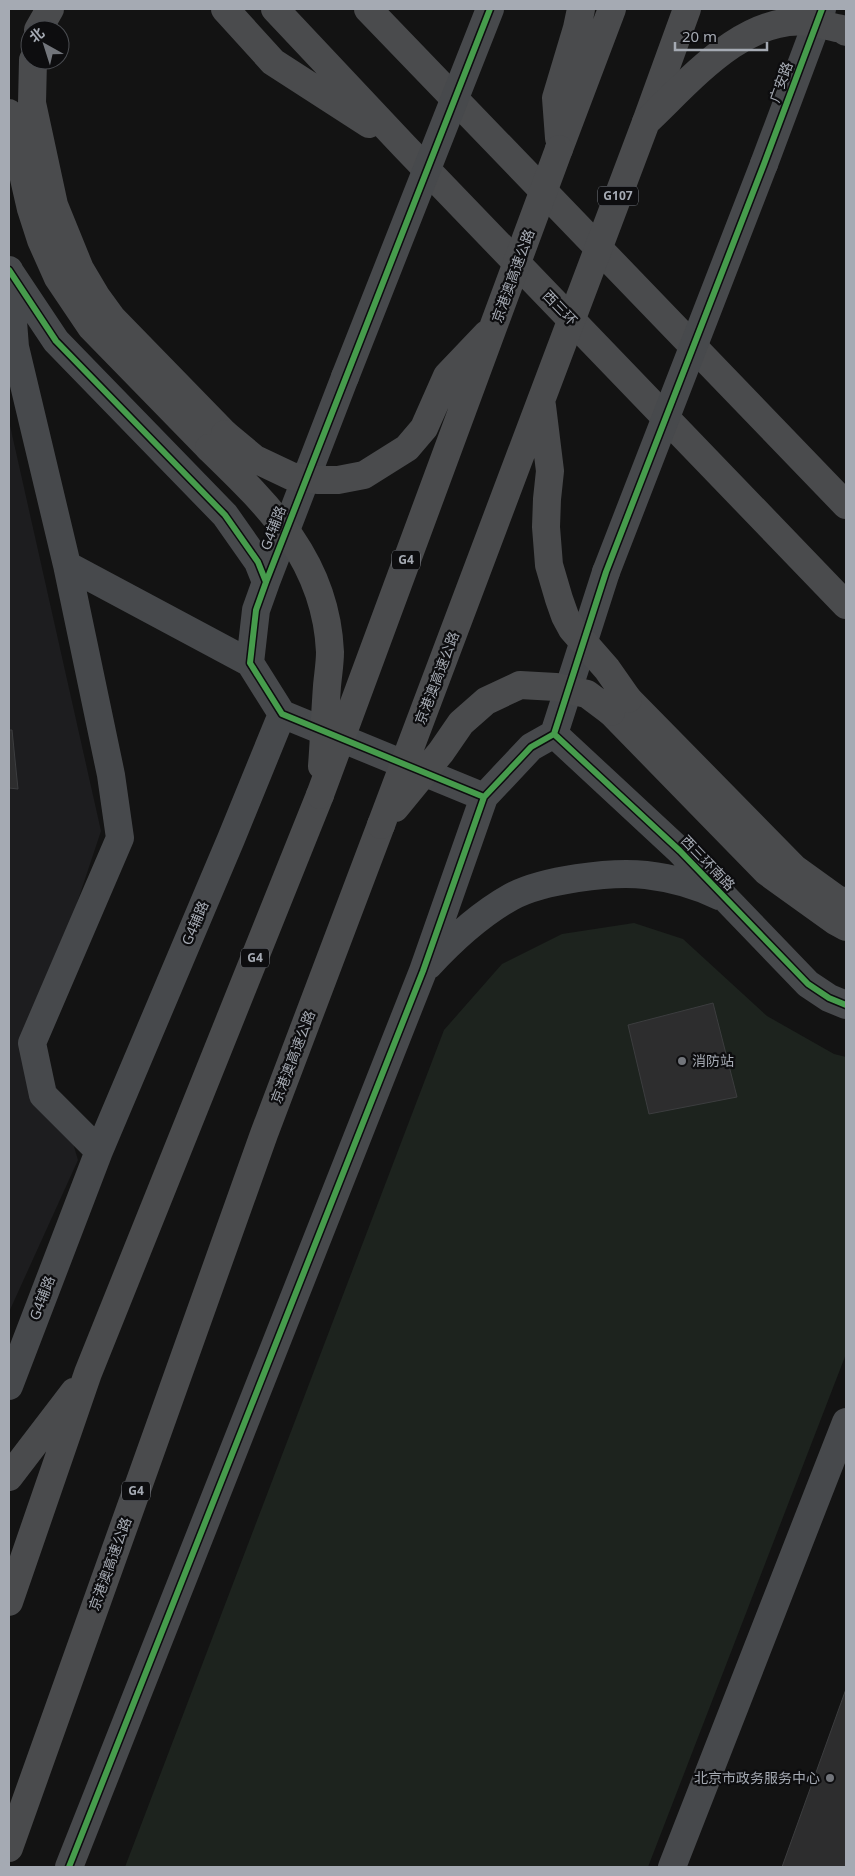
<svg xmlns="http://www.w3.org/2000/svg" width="855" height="1876" font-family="'Noto Sans','Noto Sans SC',sans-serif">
  <rect width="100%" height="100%" fill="#131313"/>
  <path fill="#1d1d1f" d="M9,421L101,831L37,1023L78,1160L9,1312Z"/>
  <path fill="#1d231e" d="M634,923L683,939L767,1016L834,1054L846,1057V1354L648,1867H125L444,1030L502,964L562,934Z"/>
  <path fill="#2d2d2e" stroke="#3c3d3f" d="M9,730H12L18,789L9,788Z
    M713,1003L737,1097L649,1114L628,1025Z
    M846,1689V1867H782Z"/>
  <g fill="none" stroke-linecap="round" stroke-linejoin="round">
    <path stroke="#47494c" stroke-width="28" d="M764,164L822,9
      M9,270L15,347L67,565L111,775L120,838L32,1043L43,1095L99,1151
      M10,272L56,341L225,515L258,562L266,582
      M67,565L250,663
      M282,714L250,663L256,610L266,582L345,377
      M282,714L484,797
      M554,734L680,851L808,984L829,998L846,1005
      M429,965C454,938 479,915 511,897C542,880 611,871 646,875C671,878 697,885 719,896
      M9,1386L99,1151L231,839L282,714
      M69,1867L423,971L484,797L531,747L554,734L606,572
      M672,1867L846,1422"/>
    <path stroke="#4a4b4d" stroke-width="28" d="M225,9L273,62L369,124
      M275,9L404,146L846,605
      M368,9L846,505
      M38,30L50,9
      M33,60L32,103L54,205L80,269L96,296L112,318L225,434
      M9,113L31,209L41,240L58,278L91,327L209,448
      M646,122L687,9
      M559,138L556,98L577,28L581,9
      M559,149L612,9
      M628,699L794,868L837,899L846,902
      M611,712L767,872L835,921L846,927
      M9,1477L74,1392
      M9,1602L88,1373L320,795
      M9,1848L264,1134L381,825"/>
    <path stroke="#47494c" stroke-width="28" d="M345,377L490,9
      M606,572L764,164"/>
    <path stroke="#4a4b4d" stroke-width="28" d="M542,406L550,471L547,499L546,527L549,565L559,599L565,616L572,629L607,669L628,699
      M225,434L255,459L291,476L317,480H338L364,475L407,448L424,428L447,376L487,334
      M209,448C270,507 326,561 330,652C330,663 328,675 327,686C325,713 324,740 322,766
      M320,795L559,149
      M395,808L441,752L461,723L486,701L520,685L556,687L587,694L611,712
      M381,825L646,122C689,82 743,15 808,22C819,23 831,27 842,29L846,32"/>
    <g stroke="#0d0d0f" stroke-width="9">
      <path id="cycleway" d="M9,270L56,341L225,515L258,562L266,582
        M554,734L680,851L808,984L829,998L846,1005
        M484,797L282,714L250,663L256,610L266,582L490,9
        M69,1867L423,971L484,797L531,747L554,734L606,572L764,164L822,9"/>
    </g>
    <use href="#cycleway" stroke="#469c4c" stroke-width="6"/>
  </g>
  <g fill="#72757b" stroke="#0d0d0f" stroke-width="2">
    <circle cx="682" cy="1061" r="5"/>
    <circle cx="830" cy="1778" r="5"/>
  </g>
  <g text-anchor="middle" stroke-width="4.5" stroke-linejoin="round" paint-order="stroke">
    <g fill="#0d0d0f" stroke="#777b82" stroke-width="1">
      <rect x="598" y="186.5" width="40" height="19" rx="4"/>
      <rect x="392" y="550.5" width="28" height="19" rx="4"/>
      <rect x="241" y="948.5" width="28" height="19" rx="4"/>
      <rect x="122" y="1481.5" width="28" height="19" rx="4"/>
    </g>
    <g font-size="12" font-weight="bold" fill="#a5aab3">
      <text x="618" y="200">G107</text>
      <text x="406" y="564">G4</text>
      <text x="255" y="962">G4</text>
      <text x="136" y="1495">G4</text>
    </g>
    <g font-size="14" fill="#a5aab3" stroke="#0d0d0f">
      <text transform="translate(781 82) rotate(-70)" y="5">广安路</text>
      <text transform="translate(513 276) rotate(-70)" y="5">京港澳高速公路</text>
      <text transform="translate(560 308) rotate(46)" y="5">西三环</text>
      <text transform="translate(273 528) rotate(-69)" y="5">G4辅路</text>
      <text transform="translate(437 678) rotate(-69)" y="5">京港澳高速公路</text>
      <text transform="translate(708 863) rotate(46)" y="5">西三环南路</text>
      <text transform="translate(195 923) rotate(-67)" y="5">G4辅路</text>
      <text transform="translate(293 1057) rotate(-69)" y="5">京港澳高速公路</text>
      <text transform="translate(42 1298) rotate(-69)" y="5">G4辅路</text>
      <text transform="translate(110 1564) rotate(-70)" y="5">京港澳高速公路</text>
    </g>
    <g font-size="14" fill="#a5aab3" stroke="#0d0d0f" text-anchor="start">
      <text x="692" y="1066">消防站</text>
      <text x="820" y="1783" text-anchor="end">北京市政务服务中心</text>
    </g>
  </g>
  <rect width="855" height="1876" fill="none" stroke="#a5aab3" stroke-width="20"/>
  <g transform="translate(45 45) rotate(321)"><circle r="24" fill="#0d0d0f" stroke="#4a4c51"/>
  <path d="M0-4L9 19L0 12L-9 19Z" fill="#72757b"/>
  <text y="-8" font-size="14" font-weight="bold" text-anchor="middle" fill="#a5aab3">北</text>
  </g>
  <path d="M675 42v8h92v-8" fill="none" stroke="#a5aab3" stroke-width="2.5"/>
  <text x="682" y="42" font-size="15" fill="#a5aab3" stroke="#0d0d0f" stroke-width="4" paint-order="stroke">20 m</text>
</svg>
